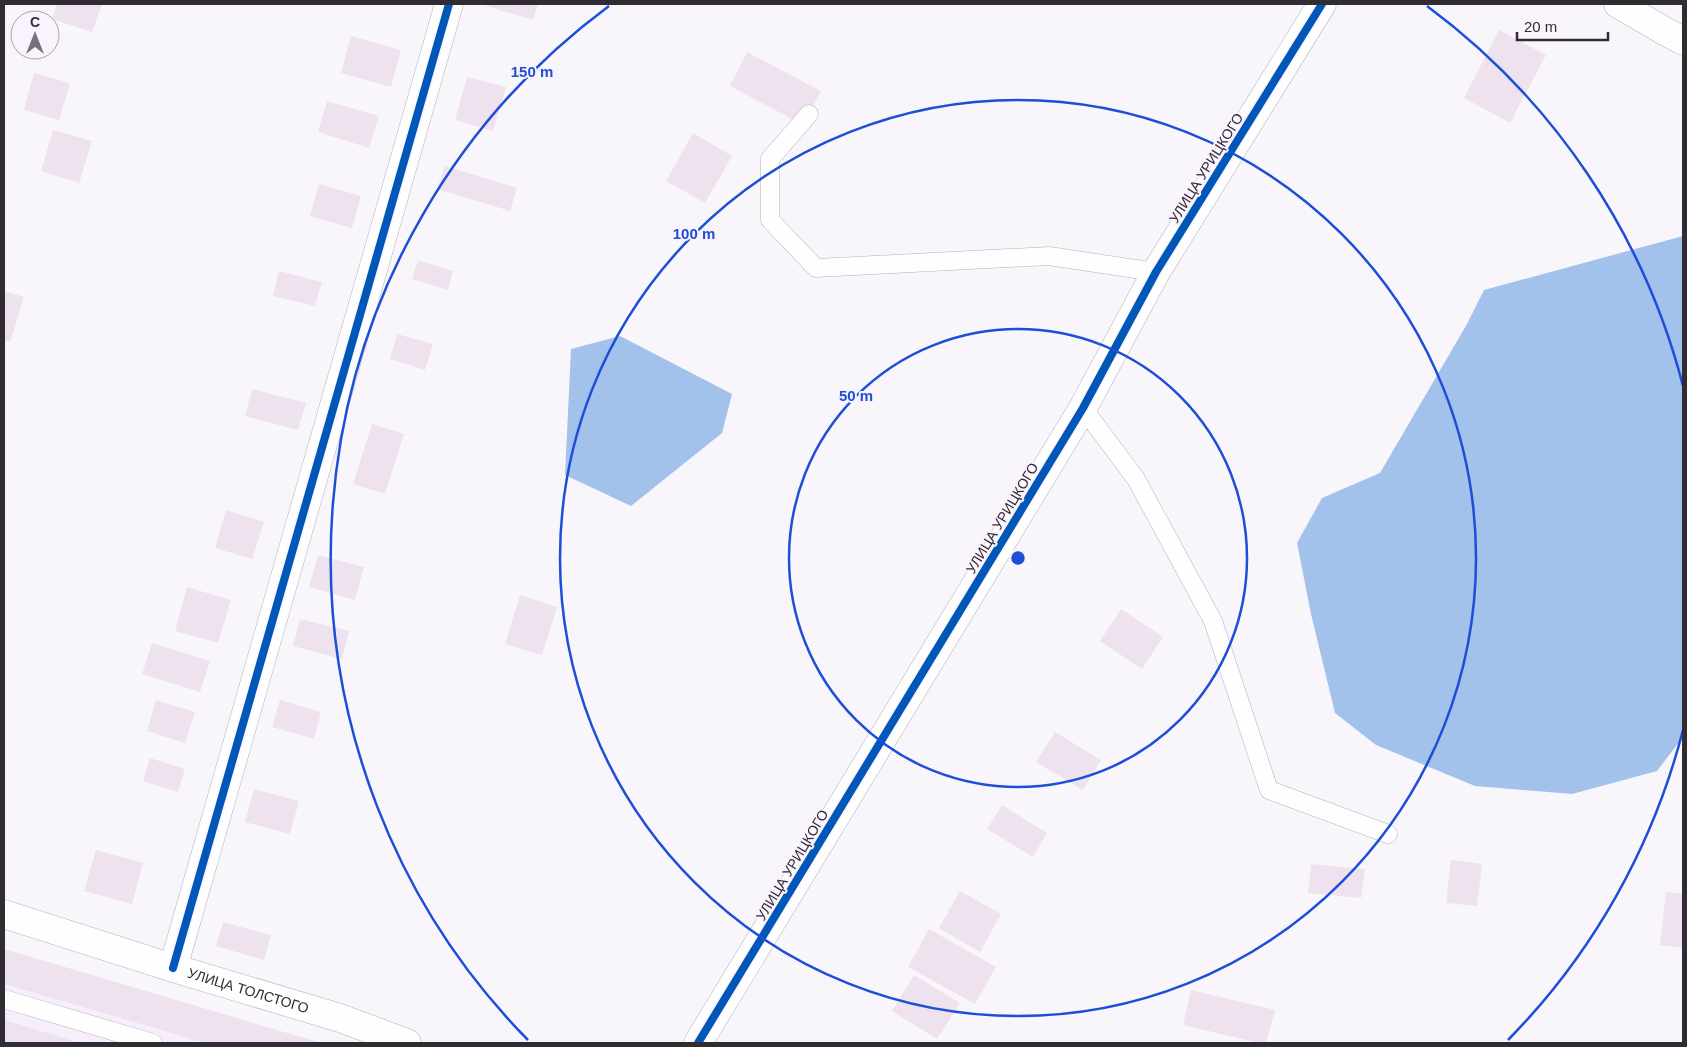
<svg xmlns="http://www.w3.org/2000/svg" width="1687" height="1047" font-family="Helvetica,sans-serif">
  <rect width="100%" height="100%" fill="#f9f6fb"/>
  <path fill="#f7eefc" d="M4,949L322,1043H4Z"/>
  <path fill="#a2c1eb" d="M1683,236V737L1657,771L1572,794L1475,786L1376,745L1335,713L1311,614L1297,543L1322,498L1380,473L1467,324L1484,290Z
    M620,336L732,394L722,433L631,506L565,475L571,349Z"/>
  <path fill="#eee2ef" d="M57,4H102L92,32L52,19Z
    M487,4H538L533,20L486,6Z
    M1499,30L1546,55L1510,123L1464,98Z
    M351,36L401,50L391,87L341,73Z
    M747,52L821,91L803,125L730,86Z
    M34,73L70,83L59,120L24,110Z
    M467,77L506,87L493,131L455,120Z
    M327,101L379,116L369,148L318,132Z
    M53,130L92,141L79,183L41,171Z
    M693,133L732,156L705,203L666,181Z
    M445,166L517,188L510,211L437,189Z
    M319,184L361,196L352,228L310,216Z
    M418,260L453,271L448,290L412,279Z
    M279,271L322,282L315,306L273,296Z
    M4,291L24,297L10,342L4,340Z
    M397,334L433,344L425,370L390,359Z
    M252,389L306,403L298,430L245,416Z
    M372,424L404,434L385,494L353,484Z
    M226,510L264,522L252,559L215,548Z
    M318,555L364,567L355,600L309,587Z
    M187,587L231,600L218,643L175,631Z
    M520,595L557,607L542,655L505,644Z
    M1121,609L1163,637L1142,669L1100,641Z
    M300,619L349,631L342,659L293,646Z
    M152,643L210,661L200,692L142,674Z
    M156,700L195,712L185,743L147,731Z
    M280,700L321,712L314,739L272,727Z
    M1055,732L1101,760L1083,790L1036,762Z
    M150,758L185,769L178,792L143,781Z
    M254,789L299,801L290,834L245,822Z
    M1002,805L1047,833L1033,857L987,829Z
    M96,850L143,863L132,904L84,891Z
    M1451,860L1482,864L1477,906L1446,903Z
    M1311,864L1365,869L1361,898L1308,893Z
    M960,891L1001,914L980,952L939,928Z
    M1666,892L1683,894V948L1660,945Z
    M223,922L271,935L264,960L216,946Z
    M929,929L996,967L975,1004L908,967Z
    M4,949L321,1043H206L4,984Z
    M914,975L960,1003L937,1039L892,1011Z
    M1191,990L1275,1010L1266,1043H1259L1183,1025Z
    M4,1020L80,1043H4Z"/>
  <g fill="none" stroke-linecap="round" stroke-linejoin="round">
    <g stroke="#b5b1b8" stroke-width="19">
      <path id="lane" d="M809,114L770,159V220L816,268L1049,256L1156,272
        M1083,408L1136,479L1213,621L1269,790L1388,834
        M4,999L153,1043"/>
    </g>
    <g stroke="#b5b1b8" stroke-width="29">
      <g id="street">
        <path d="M1618,4L1668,33L1683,41"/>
        <path id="s1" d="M4,914L173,968L340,1018L407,1043"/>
        <path d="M173,968L449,4"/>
        <path d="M698,1043L1083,408L1156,272L1322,4"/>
      </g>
    </g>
    <use href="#lane" stroke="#fefefe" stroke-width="18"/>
    <use href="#street" stroke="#fefefe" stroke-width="28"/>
    <g stroke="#faf3fe" stroke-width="11">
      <path id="cycleway" d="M173,968L449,4
        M698,1043L1083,408L1156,272L1322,4"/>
    </g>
    <use href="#cycleway" stroke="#0057b8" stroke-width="8"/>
  </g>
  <g fill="none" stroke="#1d4ed8" stroke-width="2.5">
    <circle cx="1018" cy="558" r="229"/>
    <circle cx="1018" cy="558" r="458"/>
    <path d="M1683 730A687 687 0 0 1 1508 1040M528 1040A687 687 0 0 1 609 6M1427 6A687 687 0 0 1 1683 386"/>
  </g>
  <g text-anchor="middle" stroke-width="4" stroke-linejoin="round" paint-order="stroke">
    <g font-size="14" fill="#312b34" stroke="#faf3fe">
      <text transform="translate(1206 168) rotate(-58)" y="5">УЛИЦА УРИЦКОГО</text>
      <text transform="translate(1002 518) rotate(-59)" y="5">УЛИЦА УРИЦКОГО</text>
      <text transform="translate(792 865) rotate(-59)" y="5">УЛИЦА УРИЦКОГО</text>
      <text dy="5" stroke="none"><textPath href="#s1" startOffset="256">УЛИЦА ТОЛСТОГО</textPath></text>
    </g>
  </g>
  <circle cx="1018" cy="558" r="8" fill="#1d4ed8" stroke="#faf3fe" stroke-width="2.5"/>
  <g font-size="15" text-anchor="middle" font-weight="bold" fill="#1d4ed8" stroke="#faf3fe" stroke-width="4" stroke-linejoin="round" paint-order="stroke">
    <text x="532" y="77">150 m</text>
    <text x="694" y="239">100 m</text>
    <text x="856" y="401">50 m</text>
  </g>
  <rect width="1687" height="1047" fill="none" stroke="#312b34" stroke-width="10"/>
  <g transform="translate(35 35)"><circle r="24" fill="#faf3fe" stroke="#aaa3ad"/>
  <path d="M0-4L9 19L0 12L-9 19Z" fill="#77727a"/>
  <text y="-8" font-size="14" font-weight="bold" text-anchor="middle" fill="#312b34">С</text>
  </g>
  <path d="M1517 32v8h91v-8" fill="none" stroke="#312b34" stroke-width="2.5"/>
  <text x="1524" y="32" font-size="15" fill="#312b34" stroke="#faf3fe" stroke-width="4" paint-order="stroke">20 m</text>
</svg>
